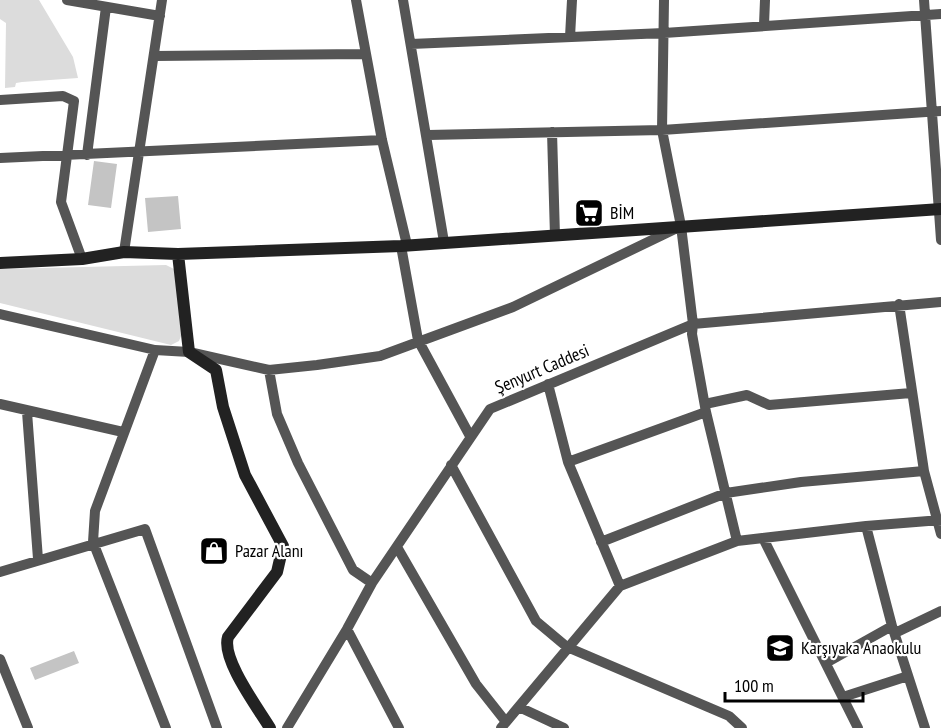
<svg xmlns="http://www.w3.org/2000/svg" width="941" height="728" font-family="'PT Sans Narrow',sans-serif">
  <rect width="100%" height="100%" fill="#fff"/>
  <path fill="#dcdcdc" d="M0,0H39L73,57L78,78L22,82L16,83L15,87L5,88L6,23L0,19Z
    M166,265L174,269L176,277L181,336L179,341L171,345L0,303V269Z"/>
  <path fill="#c4c4c4" d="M94,161L117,164L111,208L88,205Z
    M178,196L181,229L148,232L145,198Z
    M74,651L79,663L35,680L30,668Z"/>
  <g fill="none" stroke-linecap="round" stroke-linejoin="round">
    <path stroke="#555" stroke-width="10" d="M67,0L160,16
      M356,0L382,140L407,245
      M403,0L444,242
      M664,0L662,130L681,226L693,324L692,334L706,412L737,541
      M924,0L941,240
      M764,25L765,0
      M570,37L572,0
      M411,44L664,33L941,14
      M155,56L365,54
      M0,100L63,96L74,101L61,202L82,259
      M552,132L555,236
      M428,135L662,130L941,111
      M87,155L106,7
      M0,158L382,140
      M401,246L418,340L470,436
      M124,252L162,0
      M899,304L924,471L941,534
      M0,314L155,350L189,352L269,370L317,365L380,356L513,307L677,228
      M155,350L95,511L93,542L166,728
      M269,370L277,414L298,463L353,570L372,583
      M548,384L568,462L620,586
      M0,404L123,432
      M705,404L747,395L769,405L911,393
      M27,412L38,559
      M568,462L706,412
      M451,465L536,621L567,647L729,716L742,728
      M866,526L892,626L925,728
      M763,538L858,728
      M601,542L726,493L801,482L924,471
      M397,547L476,684L506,722
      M0,572L145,529L217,728
      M347,629L399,728
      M895,633L941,611
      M0,659L28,728
      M826,663L892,626
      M843,697L908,676
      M519,707L564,728
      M287,728L347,629L372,583L490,409L693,324L941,302
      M501,728L620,586L737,541L866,526L941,520"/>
    <path stroke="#222" stroke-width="12" d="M178,254L189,352L216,370L223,407L245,475L283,546L277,572L228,637C221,659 258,708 270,728
      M0,263L82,259L124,252L178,254L401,246L941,209"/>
  </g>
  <defs>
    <g id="supermarket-square" transform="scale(1.5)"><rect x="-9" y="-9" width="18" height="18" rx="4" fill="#000" stroke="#fff"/><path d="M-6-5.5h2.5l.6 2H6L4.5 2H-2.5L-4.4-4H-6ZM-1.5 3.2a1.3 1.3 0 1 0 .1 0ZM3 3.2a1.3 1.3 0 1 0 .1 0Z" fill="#fff"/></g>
    <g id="shop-square" transform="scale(1.5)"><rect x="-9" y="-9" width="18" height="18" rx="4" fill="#000" stroke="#fff"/><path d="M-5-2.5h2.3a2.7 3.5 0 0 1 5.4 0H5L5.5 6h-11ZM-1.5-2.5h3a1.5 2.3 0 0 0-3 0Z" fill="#fff"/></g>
    <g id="school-square" transform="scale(1.5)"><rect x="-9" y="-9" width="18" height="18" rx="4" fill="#000" stroke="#fff"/><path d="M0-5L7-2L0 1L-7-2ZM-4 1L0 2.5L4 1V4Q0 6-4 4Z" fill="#fff"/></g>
  </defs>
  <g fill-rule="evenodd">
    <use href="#supermarket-square" x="589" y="213"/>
    <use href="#shop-square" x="214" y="551"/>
    <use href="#school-square" x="780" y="648"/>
  </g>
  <g text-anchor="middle" stroke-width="4.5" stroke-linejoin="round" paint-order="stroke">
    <g font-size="18" fill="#000" stroke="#fff" text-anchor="start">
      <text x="610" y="219">BİM</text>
      <text x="235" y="557">Pazar Alanı</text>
      <text x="801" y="654">Karşıyaka Anaokulu</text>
    </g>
    <g font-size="18" fill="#000" stroke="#fff">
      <text transform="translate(542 369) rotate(-23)" y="6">Şenyurt Caddesi</text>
    </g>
  </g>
  <path d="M725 692v9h138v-9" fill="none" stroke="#000000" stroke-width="3"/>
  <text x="734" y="692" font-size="18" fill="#000000" stroke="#ffffff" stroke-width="4.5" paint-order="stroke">100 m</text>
</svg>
